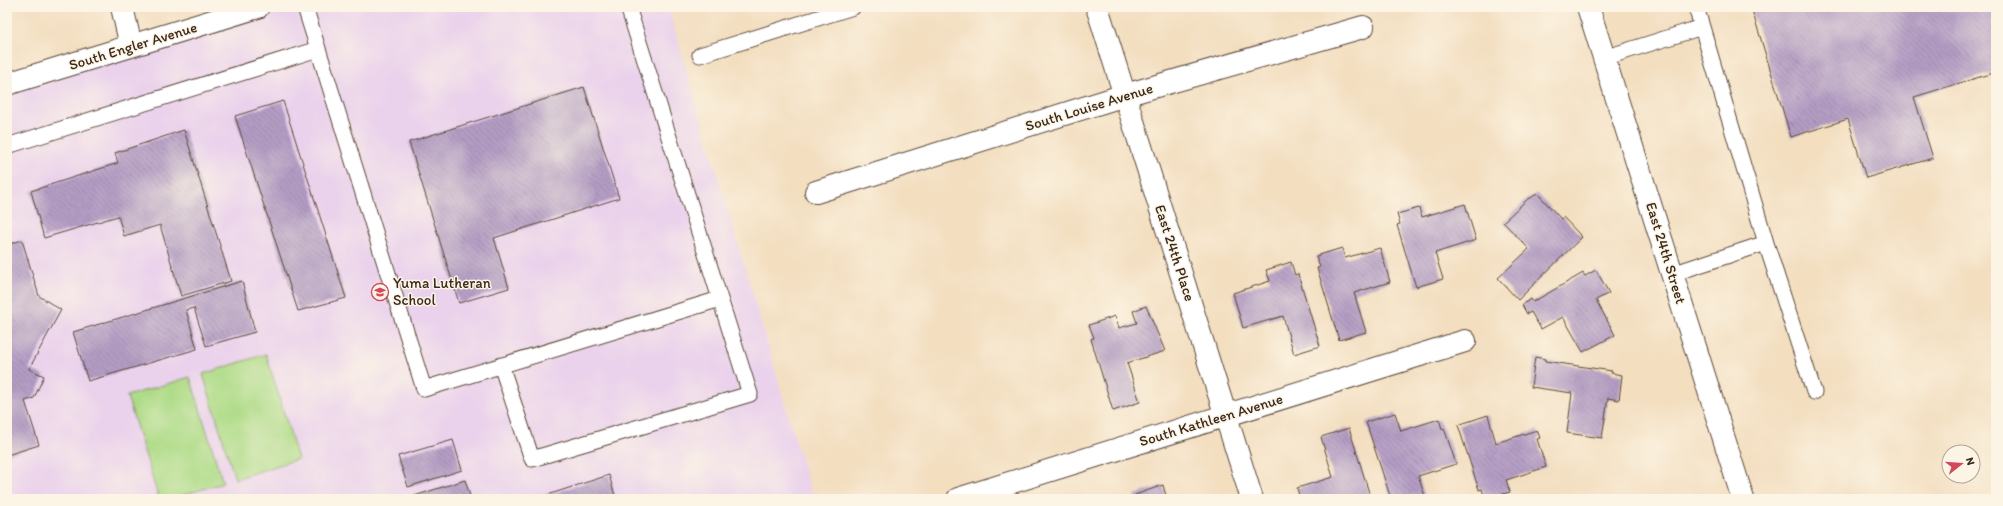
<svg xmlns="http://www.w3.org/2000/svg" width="2003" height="506" font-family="Itim,sans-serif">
  <defs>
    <pattern id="building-back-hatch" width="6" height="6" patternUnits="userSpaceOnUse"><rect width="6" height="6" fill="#b49dc5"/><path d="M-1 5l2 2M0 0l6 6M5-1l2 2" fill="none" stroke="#94809f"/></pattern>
  </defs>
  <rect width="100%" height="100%" fill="#fcf5e5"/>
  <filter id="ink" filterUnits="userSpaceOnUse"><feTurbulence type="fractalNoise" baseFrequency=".025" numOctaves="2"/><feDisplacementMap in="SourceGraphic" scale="8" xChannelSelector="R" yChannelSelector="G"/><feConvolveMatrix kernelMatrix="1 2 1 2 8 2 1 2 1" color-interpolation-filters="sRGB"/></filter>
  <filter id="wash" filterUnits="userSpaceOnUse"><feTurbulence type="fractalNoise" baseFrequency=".012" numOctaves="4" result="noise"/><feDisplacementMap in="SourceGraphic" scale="16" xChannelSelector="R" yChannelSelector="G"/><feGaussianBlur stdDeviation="0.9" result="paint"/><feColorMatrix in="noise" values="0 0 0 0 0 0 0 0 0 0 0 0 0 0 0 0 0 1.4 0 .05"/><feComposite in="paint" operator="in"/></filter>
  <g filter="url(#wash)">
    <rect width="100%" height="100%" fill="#f3dec0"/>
    <path fill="#ead1ec" d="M258,7H668L813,499H7V84Z"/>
    <path fill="#aedb87" stroke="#748252" d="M266,354L298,459L235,479L203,374Z
      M190,377L223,483L170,499H159L127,396Z"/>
    <g id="blocks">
      <path fill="url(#building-back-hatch)" d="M1751,7H1996V72L1914,97L1933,158L1866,178L1848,119L1791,137Z
        M584,87L619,198L494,238L509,288L459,303L409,142Z
        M283,101L346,298L298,311L235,116Z
        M184,130L231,281L181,296L160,225L124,236L118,216L44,238L31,191L118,163L115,153Z
        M1537,193L1561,219L1563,217L1582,237L1518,300L1498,278L1529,249L1503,222L1530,197V199Z
        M1465,204L1476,240L1435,253L1443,279L1416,287L1397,225L1400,224L1397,214L1419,208L1422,217Z
        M22,240L39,296L61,310L29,369L44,376L34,398L25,401L39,445L7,455V245Z
        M1342,248L1345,258L1380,248L1390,282L1354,293L1366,332L1339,340L1317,268L1320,267L1316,256Z
        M1291,262L1295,275L1298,274L1320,346L1294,354L1283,316L1243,328L1233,293L1270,281L1266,270Z
        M1596,270L1609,293L1596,300L1615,335L1583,352L1563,317L1541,329L1531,312L1527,314L1522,305L1531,299L1533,302L1583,273L1585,276Z
        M242,281L255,332L206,346L194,308L186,310L197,349L88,381L73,332Z
        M1146,306L1165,351L1127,363L1140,402L1113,411L1091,339L1094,338L1089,325L1115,316L1119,328L1137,323L1133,311Z
        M1535,357L1545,359V361L1612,371L1611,373L1622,375L1619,400L1608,398L1602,438L1567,433L1572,393L1531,387Z
        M1395,413L1401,431L1439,419L1442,429L1444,428L1456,464L1418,476L1426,499H1391L1366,422Z
        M1488,415L1496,443L1537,430L1540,438L1537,439L1546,467L1506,480L1510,492L1485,499L1482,489L1479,490L1458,425Z
        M1349,428L1371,499H1300L1297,488L1333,477L1321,437Z
        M453,440L462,470L408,487L398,456Z
        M609,475L616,499H535Z
        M465,480L471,499H412L411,497Z
        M1163,485L1167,499H1136L1135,495Z"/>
    </g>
  </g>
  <g filter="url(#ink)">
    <use href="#blocks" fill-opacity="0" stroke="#574536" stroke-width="1"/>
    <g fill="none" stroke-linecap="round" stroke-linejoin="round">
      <g stroke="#574536" stroke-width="17">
        <path id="lane" d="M305,7L424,389L720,299
          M1702,27L1766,243L1814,392
          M700,55L853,7
          M1604,58L1702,27L1696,7
          M7,146L318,49
          M1672,274L1766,243
          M501,365L532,459L750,394L628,7"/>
      </g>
      <g stroke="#574536" stroke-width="24">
        <path id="street" d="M122,7L131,46
          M1097,7L1252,499
          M7,84L258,7
          M816,192L1125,95L1363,27
          M958,499L1465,341"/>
      </g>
      <g stroke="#574536" stroke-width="24">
        <path id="secondary" d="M1588,7L1743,499"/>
      </g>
      <use href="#lane" stroke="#fff" stroke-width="15"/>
      <use href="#street" stroke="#fff" stroke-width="22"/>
      <use href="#secondary" stroke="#fff" stroke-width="22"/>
    </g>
  </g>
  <defs>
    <g id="school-ring" transform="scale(0.9)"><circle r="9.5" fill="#fcf5e5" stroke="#d1495b" stroke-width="1.5"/><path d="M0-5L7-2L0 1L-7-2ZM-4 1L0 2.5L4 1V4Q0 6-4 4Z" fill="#d1495b"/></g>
  </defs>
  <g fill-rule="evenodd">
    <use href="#school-ring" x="380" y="292"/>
  </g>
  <g text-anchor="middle" stroke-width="3" stroke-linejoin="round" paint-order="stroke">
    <g font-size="15" fill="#3b2a1e" stroke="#fcf5e5">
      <text transform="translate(133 46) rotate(-17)" y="5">South Engler Avenue</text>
      <text transform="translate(1089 107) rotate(-17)" y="5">South Louise Avenue</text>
      <text transform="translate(1175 253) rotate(72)" y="5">East 24th Place</text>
      <text transform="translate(1666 253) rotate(73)" y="5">East 24th Street</text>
      <text transform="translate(1211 420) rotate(-17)" y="5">South Kathleen Avenue</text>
    </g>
    <g font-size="15" fill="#3b2a1e" stroke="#fcf5e5" text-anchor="start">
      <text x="393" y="288">Yuma Lutheran<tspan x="393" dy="17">School</tspan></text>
    </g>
  </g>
  <rect width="2003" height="506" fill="none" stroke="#fcf5e5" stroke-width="24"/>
  <g transform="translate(1961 464) rotate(73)"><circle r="19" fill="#fcf5e5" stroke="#afa495"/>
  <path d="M0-3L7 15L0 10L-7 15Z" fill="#d1495b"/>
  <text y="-6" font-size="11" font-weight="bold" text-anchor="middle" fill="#3b2a1e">N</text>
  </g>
</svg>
